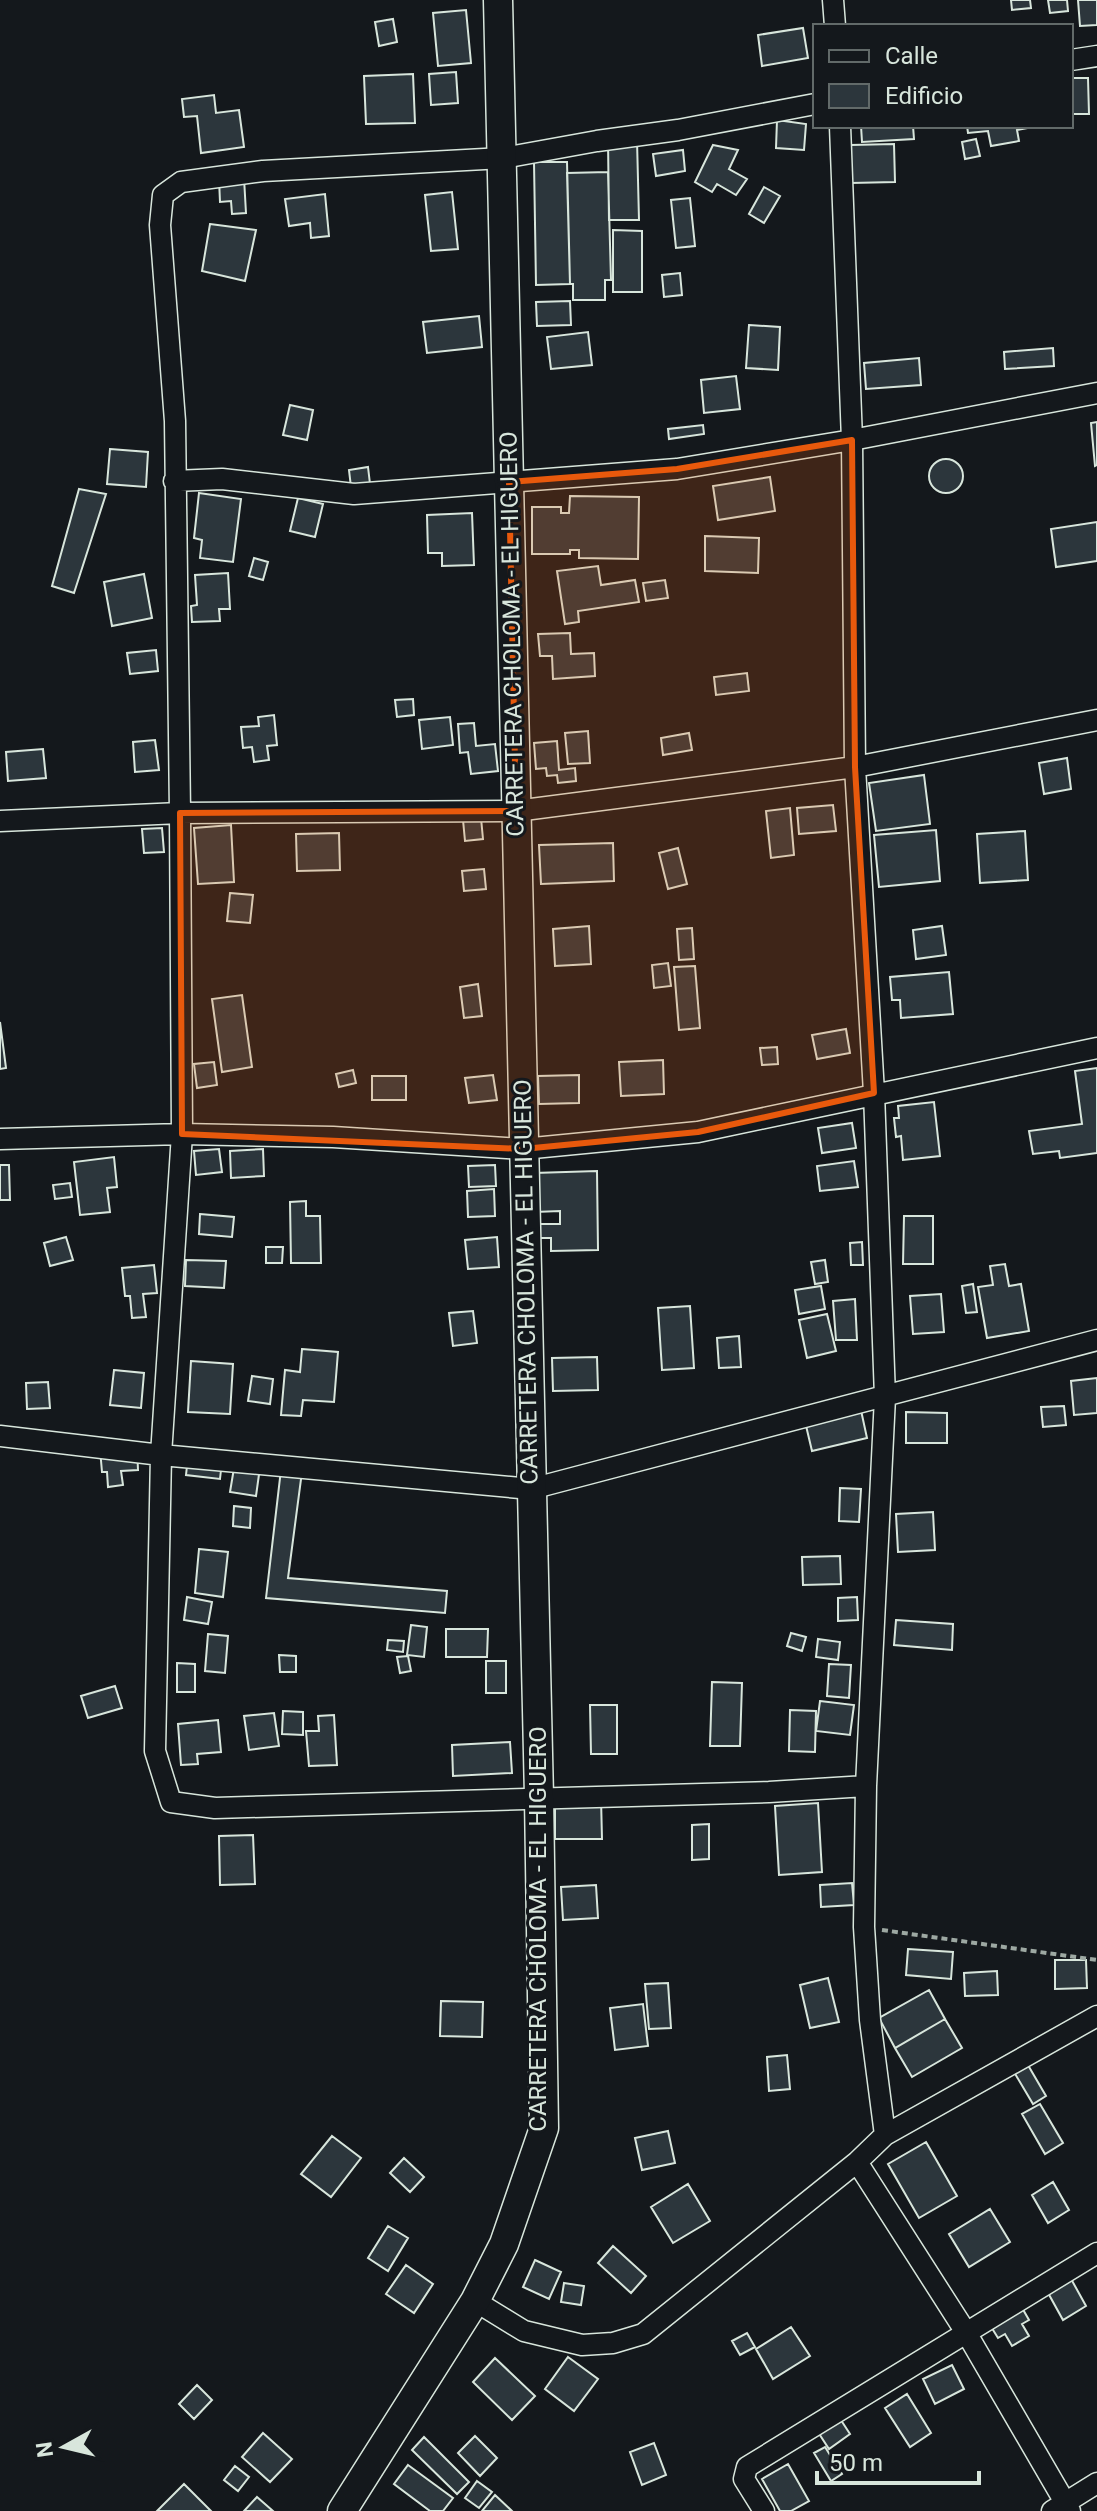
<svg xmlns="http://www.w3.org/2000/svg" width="1097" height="2511" font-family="Roboto,sans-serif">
  <rect width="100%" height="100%" fill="#14181c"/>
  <path fill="#2c363c" stroke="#d8e6dc" stroke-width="2" d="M1011,0H1030L1031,8L1012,10Z
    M1048,0H1067L1068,11L1050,13Z
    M1078,0H1097V25L1080,26Z
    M466,10L471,63L438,66L433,13Z
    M393,19L397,42L379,46L375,22Z
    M803,28L808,58L762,66L758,35Z
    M456,72L458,103L431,105L429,74Z
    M413,74L415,123L366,124L364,76Z
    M1071,78H1088L1089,114H1071Z
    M214,95L216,113L239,110L244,147L201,153L197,116L184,117L182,99Z
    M777,120L806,124L804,150L776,148Z
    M861,126H913L914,139L862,142Z
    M967,126H1028V128L1017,130L1019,141L991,146L988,131L968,133Z
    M976,139L980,156L965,159L962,142Z
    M608,140H637L639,220H609Z
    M894,144L895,182L851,183V145Z
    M713,145L738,150L729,169L747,179L736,195L717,184L712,192L695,182Z
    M683,150L685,171L656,176L653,154Z
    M534,162H567L570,284L536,285Z
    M608,172L611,280H605V300H573V284H570L567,173Z
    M244,178L246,213L232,214L231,201L220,202L219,179Z
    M764,187L780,196L764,223L749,214Z
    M452,192L458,249L431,251L425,195Z
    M325,194L329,236L311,238L310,223L289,226L285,199Z
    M690,198L695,246L676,248L671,200Z
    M210,224L256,230L245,281L202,271Z
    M613,230L642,231V292H613Z
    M680,273L682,295L664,297L662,275Z
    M570,301L571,325L537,326L536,302Z
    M479,316L482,347L427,353L423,322Z
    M749,325L780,327L778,370L746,368Z
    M588,332L592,365L551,369L547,337Z
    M1053,348L1054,366L1005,369L1004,352Z
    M919,358L921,385L866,389L864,363Z
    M736,376L740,409L704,413L701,380Z
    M290,405L313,410L307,440L283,435Z
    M1097,422V465L1095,466L1091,423Z
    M703,425L704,434L669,439L668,429Z
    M110,449L148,452L146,487L107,484Z
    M929 476a17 17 0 1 1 34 0a17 17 0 1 1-34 0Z
    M368,467L370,484L351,487L349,470Z
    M770,477L775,511L718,520L713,486Z
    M79,489L106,494L74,593L52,586Z
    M199,493L241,499L233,562L200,558L202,540L194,538Z
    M570,496L639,497L638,559L579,558V550H570V554H532V507H561V513H569Z
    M298,498L323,504L315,537L290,531Z
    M472,513L474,565L442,566V553H428L427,515Z
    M1097,522V561L1056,567L1051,529Z
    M705,536L759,538L758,573L705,571Z
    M254,558L268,562L263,580L249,576Z
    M598,566L601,585L635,580L639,602L578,611L579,622L565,624L557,571Z
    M228,573L230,609H219L220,621L192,622L191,606L197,605L195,575Z
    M144,574L152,618L112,626L104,582Z
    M665,580L668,598L646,601L643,583Z
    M570,633L571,654L594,653L595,676L553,679L552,656H540L538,634Z
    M156,650L158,671L130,674L127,653Z
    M747,673L749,691L716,695L714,677Z
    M413,699L414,715L397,717L395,700Z
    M274,715L277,745L267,746L269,760L254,762L252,747L243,748L241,727L259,726L258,717Z
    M450,717L453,745L422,749L419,720Z
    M474,723L476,746L495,744L498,771L471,774L468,752L460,753L458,724Z
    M588,731L590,763L568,764L565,733Z
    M689,733L692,750L663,755L661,738Z
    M155,740L159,770L135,772L133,742Z
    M557,741L559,770L575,768L576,781L558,783L557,775L547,776L546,768L536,769L534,743Z
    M43,749L46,778L8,781L6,752Z
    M1067,758L1071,789L1044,794L1039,763Z
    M924,775L930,824L876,831L869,783Z
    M833,805L836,831L799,834L797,808Z
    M790,808L794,855L771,858L766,811Z
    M481,818L483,839L465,841L463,820Z
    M231,825L234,882L198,884L194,828Z
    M162,828L164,852L144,853L142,829Z
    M936,830L940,881L879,887L874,835Z
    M1025,831L1028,880L980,883L977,834Z
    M339,833L340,870L297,871L296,834Z
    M613,843L614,881L541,884L539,845Z
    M678,848L687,884L668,889L659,853Z
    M484,869L486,889L464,891L462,871Z
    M230,893L253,895L250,923L227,921Z
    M589,926L591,964L555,966L553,929Z
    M942,926L946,955L916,959L913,930Z
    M692,928L694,959L679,960L677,929Z
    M668,963L671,986L654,988L652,965Z
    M695,966L700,1028L679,1030L674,967Z
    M949,972L953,1014L901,1018L900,1000H892L890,977Z
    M478,984L482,1016L464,1018L460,987Z
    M242,995L252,1067L222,1072L212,999Z
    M0,1022L6,1068L0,1069Z
    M846,1029L850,1053L817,1059L812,1035Z
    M777,1047L778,1064L762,1065L760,1048Z
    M663,1060L664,1094L621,1096L619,1062Z
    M214,1062L217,1085L197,1088L194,1064Z
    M1097,1068V1153L1060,1158L1059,1151L1033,1154L1029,1131L1082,1124L1075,1071Z
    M353,1070L356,1083L339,1087L336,1074Z
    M493,1075L497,1100L469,1103L465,1078Z
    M579,1075V1103L539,1104L538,1076Z
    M372,1076H406V1100H372Z
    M934,1102L940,1156L903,1160L901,1136L896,1137L894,1118H899L898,1106Z
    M852,1123L856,1148L822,1153L818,1128Z
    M219,1149L222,1172L196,1175L194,1151Z
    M263,1149L264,1176L231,1178L230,1151Z
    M114,1157L117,1187L107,1188L110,1212L80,1215L74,1162Z
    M854,1161L858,1187L820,1191L817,1166Z
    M0,1165H9L10,1200H0Z
    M495,1165L496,1186L469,1187L468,1166Z
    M597,1171L598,1250L551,1251V1238H535V1224H560V1211L535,1212L534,1173Z
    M70,1183L72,1197L55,1199L53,1185Z
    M494,1189L495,1216L468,1217L467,1191Z
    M306,1201V1216H320L321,1263H291L290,1202Z
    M200,1214L234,1217L232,1237L199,1234Z
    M904,1216H933V1264H903Z
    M66,1237L73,1260L50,1266L44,1243Z
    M497,1237L499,1267L468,1269L465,1240Z
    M862,1242L863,1265H851L850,1243Z
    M266,1247H283L282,1263H266Z
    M186,1260L226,1261L224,1288L185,1286Z
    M825,1260L828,1282L815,1284L811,1262Z
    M1005,1264L1009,1286L1021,1284L1029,1331L987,1338L978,1287L993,1285L990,1266Z
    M154,1265L157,1293L143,1294L146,1317L132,1318L130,1296H125L122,1268Z
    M973,1284L977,1312L966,1313L962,1286Z
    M821,1286L825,1309L799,1314L795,1290Z
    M941,1294L944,1332L913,1334L910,1296Z
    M855,1299L857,1340H836L833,1301Z
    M690,1306L694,1368L662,1370L658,1308Z
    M473,1311L477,1343L453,1346L449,1313Z
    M827,1314L836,1351L807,1358L799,1320Z
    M739,1336L741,1367L719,1368L717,1338Z
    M302,1349L338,1352L334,1402L303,1400L301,1416L281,1415L285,1370L300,1372Z
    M597,1357L598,1390L553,1391L552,1358Z
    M191,1361L233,1364L230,1414L188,1412Z
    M114,1370L144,1373L141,1408L110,1405Z
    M252,1376L273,1379L270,1404L248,1401Z
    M1097,1378V1413L1074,1415L1071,1381Z
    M48,1382L50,1408L27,1409L26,1383Z
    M859,1401L867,1438L812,1451L803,1413Z
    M1064,1406L1066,1425L1043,1427L1041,1407Z
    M906,1412L947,1413V1443H906Z
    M137,1446L138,1470L121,1471L123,1485L108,1487L107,1472H102L100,1449Z
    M189,1448L223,1452L220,1479L186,1475Z
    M236,1456L261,1460L256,1496L230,1492Z
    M282,1461L303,1464L288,1578L447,1591L445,1613L266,1598Z
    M840,1488L861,1489L859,1522L839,1521Z
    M234,1506L251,1508L250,1528L233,1526Z
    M933,1512L935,1550L898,1552L896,1514Z
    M199,1549L228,1552L223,1597L195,1593Z
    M840,1556L841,1584L803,1585L802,1557Z
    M187,1597L212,1602L208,1624L184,1620Z
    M857,1597L858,1620L838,1621V1598Z
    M896,1620L953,1624L952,1650L894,1645Z
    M411,1625L427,1627L424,1657L407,1655Z
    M446,1629H488L487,1657H446Z
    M791,1633L806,1637L802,1651L787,1646Z
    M208,1634L228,1636L225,1673L205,1671Z
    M818,1639L840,1642L838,1660L816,1657Z
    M388,1640L404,1641L403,1652L387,1650Z
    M279,1655L296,1656V1672H280Z
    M408,1656L411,1671L400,1673L397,1657Z
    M486,1661H506V1693H486Z
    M177,1663L195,1664V1692H177Z
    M829,1664L851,1665L849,1698L827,1696Z
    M712,1682L742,1683L740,1746H710Z
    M115,1686L122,1708L88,1718L81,1696Z
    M820,1701L854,1705L850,1735L816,1731Z
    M590,1705H617V1754H591Z
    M790,1710L816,1711L815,1752L789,1751Z
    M283,1711L303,1712V1735L282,1734Z
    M274,1713L279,1746L249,1750L244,1716Z
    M334,1715L337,1765L309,1766L306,1731H319L318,1716Z
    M218,1720L221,1752L197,1754L198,1764L181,1765L178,1724Z
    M510,1742L512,1773L453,1776L452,1745Z
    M601,1798L602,1839H555V1799Z
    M818,1803L822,1872L779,1875L775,1806Z
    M709,1824V1859L692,1860V1825Z
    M253,1835L255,1884L220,1885L219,1836Z
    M852,1883L854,1905L821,1907L820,1885Z
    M596,1885L598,1918L563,1920L561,1887Z
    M908,1949L953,1952L951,1979L906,1975Z
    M1055,1960H1086L1087,1988L1055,1989Z
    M997,1971L998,1995L965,1996L964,1973Z
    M828,1978L839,2022L810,2028L800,1985Z
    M668,1983L671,2028L649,2029L645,1984Z
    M929,1990L945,2019L895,2048L879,2018Z
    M441,2001L483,2002L482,2037L440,2036Z
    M643,2004L648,2046L615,2050L610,2008Z
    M945,2019L962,2048L912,2077L895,2048Z
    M787,2055L790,2089L769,2091L767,2057Z
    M1025,2060L1046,2096L1033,2104L1011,2067Z
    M1040,2104L1063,2143L1045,2154L1022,2114Z
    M668,2131L675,2163L642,2170L635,2138Z
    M332,2136L361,2158L331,2197L301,2174Z
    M926,2142L957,2196L919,2218L888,2164Z
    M404,2158L424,2177L410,2192L390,2173Z
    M1053,2182L1069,2210L1048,2223L1032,2195Z
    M688,2184L710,2221L673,2243L651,2207Z
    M990,2209L1010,2242L969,2267L949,2234Z
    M388,2226L408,2238L388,2271L368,2258Z
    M613,2246L646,2276L631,2293L598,2263Z
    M535,2260L561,2272L549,2299L523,2287Z
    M406,2265L433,2284L414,2313L386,2294Z
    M1070,2277L1086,2306L1063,2320L1047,2291Z
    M564,2283L584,2286L581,2305L561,2302Z
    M1021,2306L1029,2320L1022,2324L1029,2336L1012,2346L1005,2334L998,2338L990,2325Z
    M791,2327L810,2356L773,2379L756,2349Z
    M747,2333L755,2347L740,2355L732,2341Z
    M568,2357L598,2379L574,2411L545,2389Z
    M495,2358L535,2396L512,2420L473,2382Z
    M952,2365L964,2389L935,2404L923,2379Z
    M197,2385L212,2400L194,2419L179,2404Z
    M907,2394L931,2433L910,2447L885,2408Z
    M837,2414L850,2434L829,2449L816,2429Z
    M263,2433L292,2459L270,2482L242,2457Z
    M475,2436L497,2458L480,2476L458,2453Z
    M424,2437L469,2482L457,2494L412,2450Z
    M654,2443L666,2475L642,2485L630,2452Z
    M825,2447L842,2474L831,2481L814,2453Z
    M788,2464L809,2501L791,2511H780L762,2479Z
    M408,2465L453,2498L443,2511H430L394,2484Z
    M235,2466L249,2477L238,2491L224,2480Z
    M477,2481L492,2492L479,2508L465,2498Z
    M184,2484L211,2511H157Z
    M495,2495L512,2511H482Z
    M257,2497L273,2511H244Z"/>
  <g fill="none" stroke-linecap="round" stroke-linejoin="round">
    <g stroke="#d8e6dc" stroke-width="23">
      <path id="street" d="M833,0L835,26
        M1071,60L1097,56
        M815,104L678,130L597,141L503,158L263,171L181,182L163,195L160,225L175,421L180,813L182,1134L161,1455L155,1751L171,1802L215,1808L769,1792L866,1786
        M840,126L852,440L855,767L874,1093L885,1397L866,1786L864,1927L870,2020L885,2135
        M174,481L222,479L354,494L677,469L852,440L1097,393
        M0,821L180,813L516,811L855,767L1097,720
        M0,1139L182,1134L333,1137L523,1149L698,1132L1097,1048
        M0,1436L161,1455L531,1489L1097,1340
        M857,2162L967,2334L1070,2511
        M475,2301L524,2331L582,2345L613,2343L643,2334L857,2162L885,2135L1097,2016
        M764,2511L744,2479L747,2467L1097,2253
        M1052,2511L1097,2483"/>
    </g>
    <g stroke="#d8e6dc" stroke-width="31">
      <path id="secondary" d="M342,2511L475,2301L504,2244L544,2128L539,1797L498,0"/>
    </g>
    <path stroke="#9da8a2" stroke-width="4" stroke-dasharray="6 4" stroke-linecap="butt" d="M882,1930L1097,1960"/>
    <use href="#street" stroke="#14181c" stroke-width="20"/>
    <use href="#secondary" stroke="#14181c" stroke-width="28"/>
  </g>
  <path fill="#e8590c" fill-opacity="0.2" stroke="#e8590c" stroke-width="6" stroke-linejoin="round" d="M852,440L855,767L874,1093L698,1132L523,1149L182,1134L180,813L516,811L509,482L677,469Z"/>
  <g text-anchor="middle" stroke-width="6" stroke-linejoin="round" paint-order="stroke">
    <g font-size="24" fill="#d8e6dc" stroke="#14181c">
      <text transform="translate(512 634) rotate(-91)" y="8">CARRETERA CHOLOMA - EL HIGUERO</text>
      <text transform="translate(526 1282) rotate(-91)" y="8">CARRETERA CHOLOMA - EL HIGUERO</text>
      <text transform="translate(538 1929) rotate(-90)" y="8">CARRETERA CHOLOMA - EL HIGUERO</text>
    </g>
  </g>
  <rect x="813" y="24" width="260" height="104" fill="#14181c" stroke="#626a69" stroke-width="2"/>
  <rect x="829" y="50" width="40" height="12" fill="#14181c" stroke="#626a69" stroke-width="2"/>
  <text x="885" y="64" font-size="24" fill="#d8e6dc">Calle</text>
  <rect x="829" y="84" width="40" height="24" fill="#2c363c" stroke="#626a69" stroke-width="2"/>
  <text x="885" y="104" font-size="24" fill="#d8e6dc">Edificio</text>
  <g transform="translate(64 2447) rotate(262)" stroke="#14181c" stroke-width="6" paint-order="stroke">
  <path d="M0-6L14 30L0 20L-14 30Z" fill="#d8e6dc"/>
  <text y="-12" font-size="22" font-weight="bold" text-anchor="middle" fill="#d8e6dc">N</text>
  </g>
  <path d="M817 2471v12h162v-12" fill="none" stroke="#d8e6dc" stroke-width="4"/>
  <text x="829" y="2471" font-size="24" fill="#d8e6dc" stroke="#14181c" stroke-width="6" paint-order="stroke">50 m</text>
</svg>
